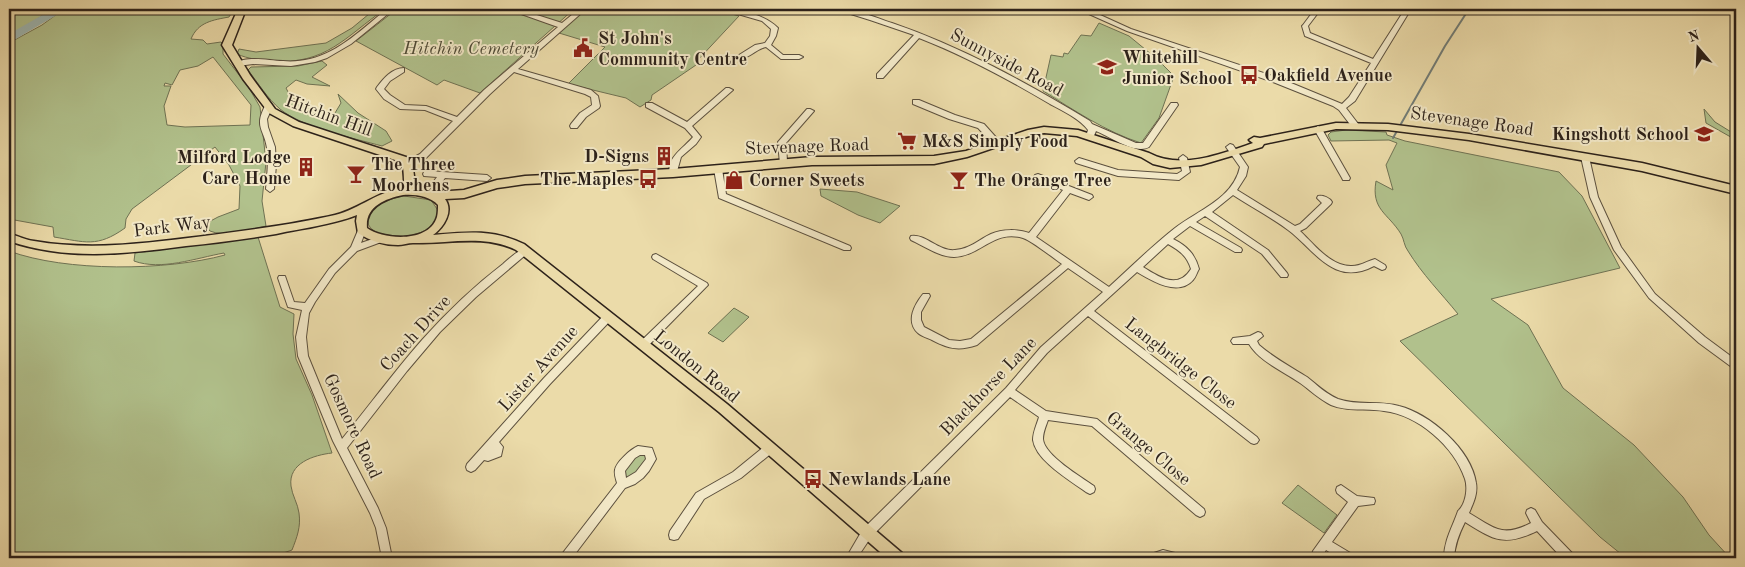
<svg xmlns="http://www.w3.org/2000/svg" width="1745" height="567" font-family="'Old Standard TT',serif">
  <rect width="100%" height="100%" fill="#ebdba9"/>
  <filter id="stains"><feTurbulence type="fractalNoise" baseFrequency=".004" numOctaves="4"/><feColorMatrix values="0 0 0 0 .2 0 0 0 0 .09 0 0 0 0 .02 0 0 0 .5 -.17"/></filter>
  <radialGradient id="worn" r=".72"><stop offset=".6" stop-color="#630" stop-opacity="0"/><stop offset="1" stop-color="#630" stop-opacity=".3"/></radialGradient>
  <path fill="#b1c18c" stroke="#6f7253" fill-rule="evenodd" d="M9,9H52L33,22L9,35V14L16,11L9,13Z
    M64,9H234L229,17C213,20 198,22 191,39L203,40L207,44L221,42L223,44V54L249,88L260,107L266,162L262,201L266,226C255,229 221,237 210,231C209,230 206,226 205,224L218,217L239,209L240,186L229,165L215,147L132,209L126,219L125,228C97,248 85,242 54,237L53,227L9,219V43L42,25ZM213,57L251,105L250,125L185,127L167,125L164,106L171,86H164L165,83L172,85L180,70L198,66Z
    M375,9H385C345,37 326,65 272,61C260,60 248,59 237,54L239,49L256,52L326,43L352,28Z
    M397,9H574L480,93L444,80L437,85L356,41Z
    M585,9H714L739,16L697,61L696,65L652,95L651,100L640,107L626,98L568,84L605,47L559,33Z
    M1099,23L1129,36L1157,59L1174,76L1159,118L1141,143C1106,132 1074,110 1043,91L1051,55L1063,57L1064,53L1068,54L1081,35L1091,36Z
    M322,61L327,65L312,77L330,86L307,84L296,80L286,88C294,106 316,109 332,118L341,103L338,94L358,113L386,131L392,141L382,146C353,138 303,128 280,109C268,99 258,83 248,70L251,67L298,66Z
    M1704,109L1715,122L1736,135V140L1706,123Z
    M1346,130L1386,132L1387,135L1405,141L1559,172L1582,196L1620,268L1491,299L1528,325L1563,388L1634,445L1683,497L1709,535L1730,558H1617L1621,554L1600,537L1400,341L1458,314C1441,293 1422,274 1408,251C1404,246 1404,239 1401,234C1388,213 1371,210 1376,181L1393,190L1386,165L1397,143L1389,140L1331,141L1328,135L1331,132Z
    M820,189L857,192L900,206L880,223L858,215L821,196Z
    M404,196L431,200L439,212C432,235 409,238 388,235C383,234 378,234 373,230C353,213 391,197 404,196Z
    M258,237L280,307L294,314L293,334L296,359L312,395L332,453C314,455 288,463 291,486C292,495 298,504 299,513C301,527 297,537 292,550L269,558H9V251C66,272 166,271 225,255L224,253C196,258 161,271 134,261L135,253Z
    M734,308L749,317L723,342L708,333Z
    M644,453L647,458C642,466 636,481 624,478L623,470L635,455Z
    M1298,485L1337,515L1324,533L1282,503Z"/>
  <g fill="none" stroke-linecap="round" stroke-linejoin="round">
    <path stroke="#717c76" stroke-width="2" d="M1393,138L1445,46L1469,9"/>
    <path fill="#9eb8b4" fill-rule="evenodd" d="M53,9H67L9,43V34Z"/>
    <g stroke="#5c503e" stroke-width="2">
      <path id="minor" d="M387,9H394L351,44L327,58L315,62L291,66L253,64L238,66L234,64C247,55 269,61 283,61C292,62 301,61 310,59C340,52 364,27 387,9Z
        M509,9H518L562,23L579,9H586L518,69L591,90L598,96L600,106L599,108L586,117L577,128H571L570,126L571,124L580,113L592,105L591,97L585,94L514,72L490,94L426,158L411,166H405L404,164L405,162L420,154L453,121L425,110L400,109L384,99L376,89L377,87C383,79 392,68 404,68V72L390,81L384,89L390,95L405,105L426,106L457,117L484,90L558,27L510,10Z
        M723,9C741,9 765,15 778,28L776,36L771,45L783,55H799L803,57L799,59H781L766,47C756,49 749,59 739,59V55L755,45L765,43L770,36L771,29L762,21L724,10Z
        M837,9C856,9 874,17 892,23C962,47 1027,83 1090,121L1092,124L1136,143H1143L1171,103H1177L1178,105L1149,147C1135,155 1109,136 1096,131L1093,138L1090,139L1086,136L1088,130C1080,119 1063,111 1050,104C1008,79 965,56 919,38L883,78H877V74L914,35L870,20L838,10Z
        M1079,9H1087L1131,29L1279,78L1342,104L1349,97L1371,63L1305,36L1302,26L1303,25L1315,9H1321L1308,26L1310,33L1373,59L1405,9H1411L1355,101L1346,108L1359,125L1355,128L1352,127L1339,110L1333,106L1273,82L1127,31L1080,10Z
        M726,88H729L733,90L692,126L701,137L696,144L681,157L676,175H670C666,157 683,149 693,137L685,128L646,107V103H652L687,122Z
        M913,100H919L955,115L984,124L1002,144L1001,146H995L978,128L949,119L913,104Z
        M265,106H271L272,108L267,119L268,127L275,147L276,165L274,189L270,192L266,189C267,176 269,162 267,148C264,129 254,127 265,106Z
        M807,109H810L814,111L786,143L787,162L783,165L780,164L778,142Z
        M1318,126L1322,129L1350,178L1349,180H1343L1342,178L1314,129Z
        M1230,144L1233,145L1248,167L1246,176L1237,190L1295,226L1300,224L1322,203L1317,198L1318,196C1323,195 1330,198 1332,202L1331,204L1306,228L1300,231C1314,244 1331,267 1352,266C1361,266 1367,261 1375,259L1385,265L1386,267L1385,269L1382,270L1374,266C1336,286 1318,255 1292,233C1276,220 1251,207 1233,195L1212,212L1268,250L1287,273L1288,275L1287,277H1281L1262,254L1205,216L1196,222L1241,248L1242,250L1241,252H1235L1190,226L1173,239C1187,246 1195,254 1199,269C1197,272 1196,277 1193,280C1178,297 1152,281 1137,272L1094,311L1257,437L1259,440L1257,443L1254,444L1251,443L1088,316L1047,353L1015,390L1046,411L1097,419L1204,509L1205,512L1204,515L1200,517L1196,515L1092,426L1048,420C1046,426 1043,432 1043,439C1044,455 1081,477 1094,486L1095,489L1094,492L1090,494L1086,492C1071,481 1036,461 1033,440C1033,432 1037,424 1039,417L1010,397L871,537L857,558H846L863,529L1006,388L1041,347L1103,292L1068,268L977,345C959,351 949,349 932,340C928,338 921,336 918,333C905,321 915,304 923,294H929L930,296L921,312V320L924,327L949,340L960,341L971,339L1062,264C1052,257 1032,241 1023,238C994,229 981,256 954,257C940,257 924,246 911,240L910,238L911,236C924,233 940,252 955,250C970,249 978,240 991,234C1002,229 1018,229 1029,233L1063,190L1035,179L1034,177L1035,175L1038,174L1092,195L1093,197L1089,200L1070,193L1036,237L1109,287C1131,267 1152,246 1175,228C1198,210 1233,199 1240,167L1226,147ZM1168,244C1179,250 1187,256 1191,269C1178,290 1159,277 1143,267Z
        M1585,154L1589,157L1598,197L1621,247L1655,294L1705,337L1736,360V369L1733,368L1699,343L1649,298L1614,250L1590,197L1581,157Z
        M1183,155L1187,158L1190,172L1179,180L1118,176L1076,163L1075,161L1079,158L1118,170L1177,174L1182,171L1179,158Z
        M718,166L722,169L726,194L850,246L851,248L850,250H844L719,198L714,169Z
        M427,171L487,175L491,178L487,181L445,178L432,195L429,196L425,193L437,177L424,176L423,174L424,172Z
        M362,227L366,230L361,243L381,236L385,239L384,241L357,251L335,273L315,302L309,313L306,337L308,356L342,439C369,406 394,372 422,340C446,313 473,287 503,264C509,259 519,248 528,250L529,252L476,297L440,332L407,371L347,448L378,508L386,528L392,558H382L376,528L370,513L333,441L298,356L296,337L302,310L288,307L278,278L279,276H285L294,302L305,303L329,269L351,247L359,228Z
        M656,254L707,283L708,285L646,348L643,349L640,348L638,345L640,342L698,286L653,259L652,257L653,255Z
        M608,313L611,314L612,317L611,320L550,384L499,442L503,447L501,456L488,461L484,460L475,470L471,472L467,470L466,467L467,464L544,378L605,314Z
        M1258,332L1261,333L1263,336L1257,341L1259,345C1274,358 1291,367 1307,377C1317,385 1326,394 1338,399C1357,406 1379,400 1399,406C1430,414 1471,449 1476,483C1478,494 1473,504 1469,513C1494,528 1502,538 1531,523L1526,513L1527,510L1531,508L1535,510L1542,522L1573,554L1574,558H1562L1537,531C1504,547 1494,540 1465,522C1459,534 1455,544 1454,558H1444C1444,540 1453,526 1458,511C1466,504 1468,488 1465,479C1454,446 1418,415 1384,411C1365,408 1348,412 1331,405C1319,399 1310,390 1300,383C1283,371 1260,362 1249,344H1233L1231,341L1233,338L1250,336Z
        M769,445L773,446L774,449L773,452L741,478L704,499L678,539L674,540L670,539L669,535L670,531L696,493L733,472L765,446Z
        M638,446L652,448L656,459L649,471L643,478L635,484L625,488L572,558H561L562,554L617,483C616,479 614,474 615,470C616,462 631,449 638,446ZM640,455H645L646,459L636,472L626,478L625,471L635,458Z
        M1341,485L1357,496L1374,498L1375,501L1374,504L1358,506L1332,542L1352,554L1353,558H1339L1326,550L1321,558H1313L1312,555L1313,551L1348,502L1337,493L1336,490L1337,487Z
        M1163,550L1179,554L1180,558H1150L1151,554Z"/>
    </g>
    <g stroke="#2d221a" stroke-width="3">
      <path id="major" d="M238,9H246L232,45L250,75L275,109L299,122L409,158C415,168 413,177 416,188L436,192L464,190L497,180L525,176L673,169L812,157L934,156L966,151L1028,130L1044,127L1078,130L1149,153C1181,170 1221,154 1253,143L1249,140L1254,137L1260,138L1336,123L1388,124L1469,134L1642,163L1736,186V194L1642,171L1469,140L1388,130L1336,129L1264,144L1262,147L1201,165L1170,168L1153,164L1141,157L1077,136L1044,133L1032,135L967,157L934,164L812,165L673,177L525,184L497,188L464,198L445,199C454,211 444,227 433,235C467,232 492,229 524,244L727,404L902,553L904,558H887L719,412L516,250C483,234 449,244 413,243C408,243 403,245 398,245C383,245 370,241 358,233L356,221L357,215C332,225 303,228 276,234C246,239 216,243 186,246C127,254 66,261 9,241V233C17,236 26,240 34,241C91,251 148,243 204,236C248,230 292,225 335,215C360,209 379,190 405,188C403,179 405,169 401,162L293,126L269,113L243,79L222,45ZM403,195C415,194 430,196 438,205C438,208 438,213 437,217C429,243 384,240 367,228C365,207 384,199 403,195Z"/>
    </g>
    <use href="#minor" fill="#f2e8c7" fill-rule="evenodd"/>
    <use href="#major" fill="#ebdba9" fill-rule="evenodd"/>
  </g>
  <defs>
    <g id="civic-bare" transform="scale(1.5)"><path d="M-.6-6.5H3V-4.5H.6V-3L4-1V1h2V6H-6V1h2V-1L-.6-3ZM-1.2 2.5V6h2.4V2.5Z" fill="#8f2418" stroke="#f2e8c7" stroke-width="2.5" paint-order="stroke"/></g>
    <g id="school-bare" transform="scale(1.5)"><path d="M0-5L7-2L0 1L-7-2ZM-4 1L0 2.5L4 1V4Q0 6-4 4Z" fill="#8f2418" stroke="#f2e8c7" stroke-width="2.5" paint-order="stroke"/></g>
    <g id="bus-bare" transform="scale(1.5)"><path d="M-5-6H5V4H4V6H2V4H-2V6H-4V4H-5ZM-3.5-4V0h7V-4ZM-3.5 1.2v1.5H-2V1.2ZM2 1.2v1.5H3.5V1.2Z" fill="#8f2418" stroke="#f2e8c7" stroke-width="2.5" paint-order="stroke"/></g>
    <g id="supermarket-bare" transform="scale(1.5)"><path d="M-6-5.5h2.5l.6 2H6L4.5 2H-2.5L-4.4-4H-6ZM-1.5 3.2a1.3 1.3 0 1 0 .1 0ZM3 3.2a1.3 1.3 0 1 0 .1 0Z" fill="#8f2418" stroke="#f2e8c7" stroke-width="2.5" paint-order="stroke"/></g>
    <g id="building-bare" transform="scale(1.5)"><path d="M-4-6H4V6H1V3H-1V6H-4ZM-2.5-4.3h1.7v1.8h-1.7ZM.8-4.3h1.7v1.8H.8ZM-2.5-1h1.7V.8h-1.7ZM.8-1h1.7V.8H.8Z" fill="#8f2418" stroke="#f2e8c7" stroke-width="2.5" paint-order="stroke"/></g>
    <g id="bar-bare" transform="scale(1.5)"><path d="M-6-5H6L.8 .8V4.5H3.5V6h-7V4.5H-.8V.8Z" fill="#8f2418" stroke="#f2e8c7" stroke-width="2.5" paint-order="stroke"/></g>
    <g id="shop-bare" transform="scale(1.5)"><path d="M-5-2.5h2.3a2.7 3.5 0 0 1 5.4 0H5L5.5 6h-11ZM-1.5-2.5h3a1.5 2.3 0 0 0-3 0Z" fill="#8f2418" stroke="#f2e8c7" stroke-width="2.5" paint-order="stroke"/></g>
  </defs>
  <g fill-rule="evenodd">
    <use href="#civic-bare" x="583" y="48"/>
    <use href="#school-bare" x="1107" y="67"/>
    <use href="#bus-bare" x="1249" y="75"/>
    <use href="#school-bare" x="1704" y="134"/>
    <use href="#supermarket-bare" x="907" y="141"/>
    <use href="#building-bare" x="664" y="156"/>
    <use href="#building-bare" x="306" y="167"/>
    <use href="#bar-bare" x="356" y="174"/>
    <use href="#bus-bare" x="648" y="179"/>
    <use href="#shop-bare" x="734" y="180"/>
    <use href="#bar-bare" x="959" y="180"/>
    <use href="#bus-bare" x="813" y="479"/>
  </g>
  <g text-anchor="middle" stroke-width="4" stroke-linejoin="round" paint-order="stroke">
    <g font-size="18" font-weight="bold" fill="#2d221a" stroke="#f2e8c7" text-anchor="start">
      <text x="598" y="44">St John's<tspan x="598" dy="21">Community Centre</tspan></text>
      <text x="1122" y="63">Whitehill<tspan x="1122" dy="21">Junior School</tspan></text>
      <text x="1264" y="81">Oakfield Avenue</text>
      <text x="1689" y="140" text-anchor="end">Kingshott School</text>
      <text x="922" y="147">M&amp;S Simply Food</text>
      <text x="649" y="162" text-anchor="end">D-Signs</text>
      <text x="291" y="163" text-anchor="end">Milford Lodge<tspan x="291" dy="21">Care Home</tspan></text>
      <text x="371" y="170">The Three<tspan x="371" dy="21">Moorhens</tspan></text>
      <text x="633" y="185" text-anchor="end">The Maples</text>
      <text x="749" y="186">Corner Sweets</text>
      <text x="974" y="186">The Orange Tree</text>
      <text x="828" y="485">Newlands Lane</text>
    </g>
    <g font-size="18" font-style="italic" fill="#4e4a36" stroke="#f2e8c7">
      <text x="471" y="54">Hitchin Cemetery</text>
    </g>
    <g font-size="18" fill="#2d221a" stroke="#f2e8c7">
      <text transform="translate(1007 62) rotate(28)" y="6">Sunnyside Road</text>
      <text transform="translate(329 115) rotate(20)" y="6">Hitchin Hill</text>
      <text transform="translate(1472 121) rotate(8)" y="6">Stevenage Road</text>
      <text transform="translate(807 146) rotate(-2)" y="6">Stevenage Road</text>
      <text transform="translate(172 226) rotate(-7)" y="6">Park Way</text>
      <text transform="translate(415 333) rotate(-48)" y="6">Coach Drive</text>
      <text transform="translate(1181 363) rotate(38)" y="6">Langbridge Close</text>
      <text transform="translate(697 366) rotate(39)" y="6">London Road</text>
      <text transform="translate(538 368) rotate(-48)" y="6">Lister Avenue</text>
      <text transform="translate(988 386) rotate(-46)" y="6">Blackhorse Lane</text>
      <text transform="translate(353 426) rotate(65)" y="6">Gosmore Road</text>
      <text transform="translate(1149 448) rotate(40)" y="6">Grange Close</text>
    </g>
  </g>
  <rect width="1745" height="567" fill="none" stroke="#ebdba9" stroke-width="30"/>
  <rect x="10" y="10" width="1725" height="547" fill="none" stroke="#2d221a" stroke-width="2.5"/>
  <rect x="15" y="15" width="1715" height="537" fill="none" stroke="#2d221a"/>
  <g transform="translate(1698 48) rotate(341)" stroke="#f2e8c7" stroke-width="4" paint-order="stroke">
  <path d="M0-4L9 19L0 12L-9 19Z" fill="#2d221a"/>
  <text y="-8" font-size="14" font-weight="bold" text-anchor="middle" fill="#2d221a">N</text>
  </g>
  <rect width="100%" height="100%" filter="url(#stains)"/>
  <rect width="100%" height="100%" fill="url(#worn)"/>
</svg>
